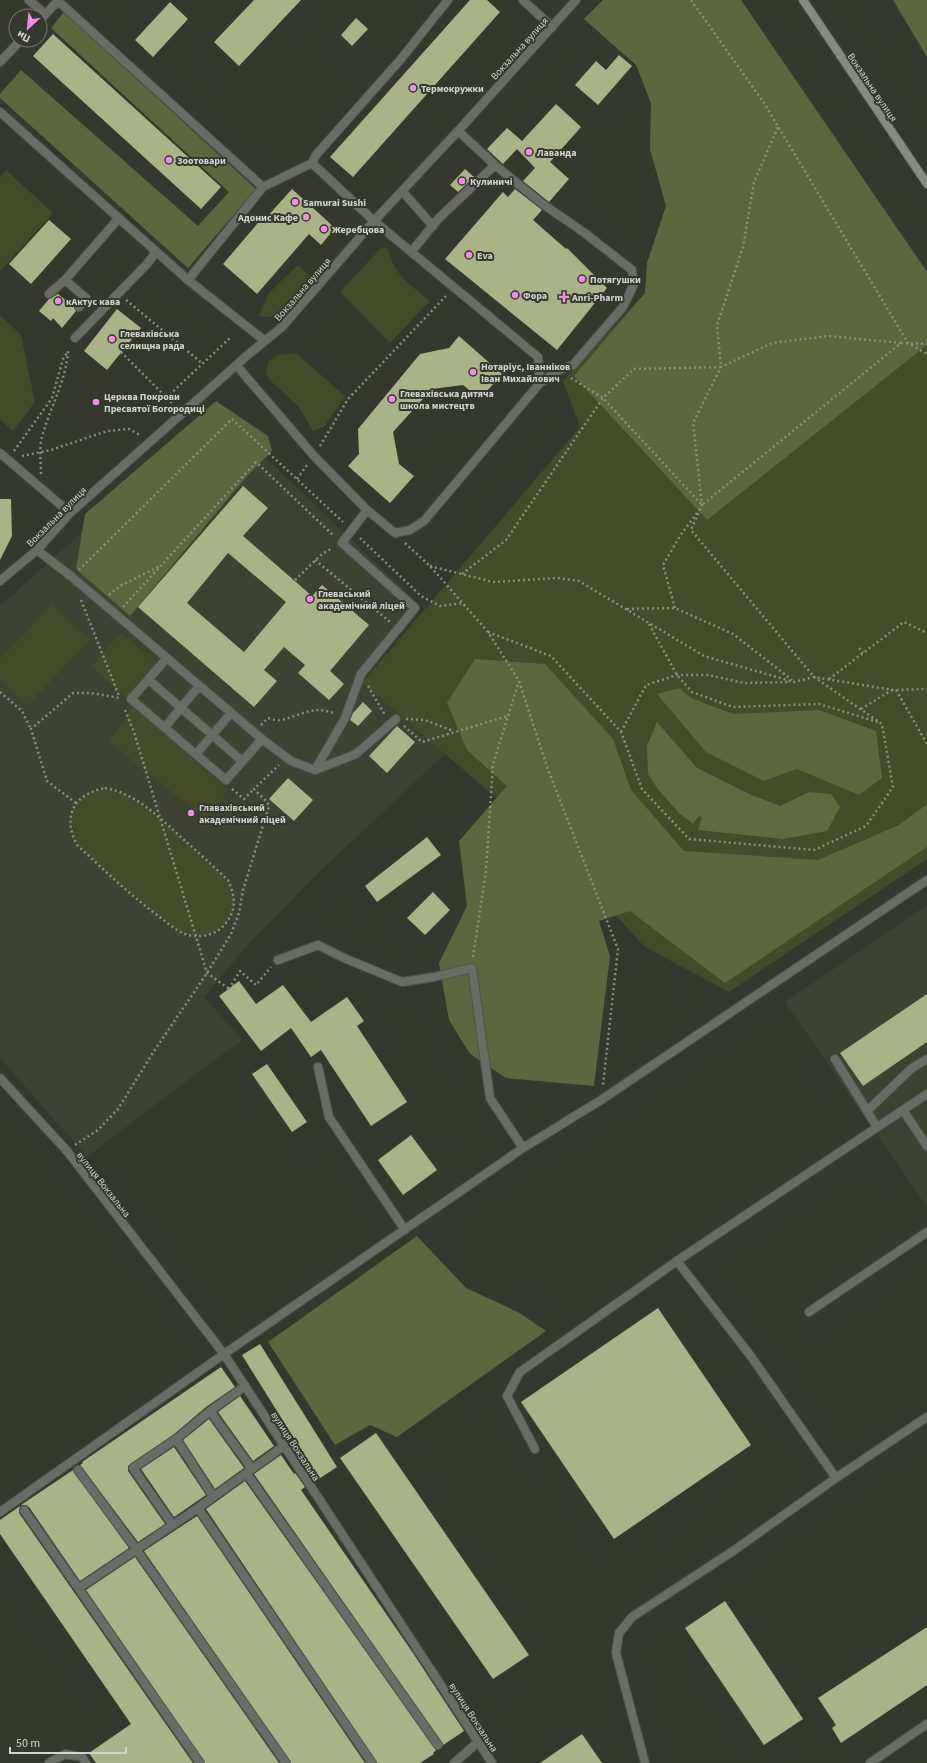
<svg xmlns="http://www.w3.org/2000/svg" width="927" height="1763" font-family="'Source Sans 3',sans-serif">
  <rect width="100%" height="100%" fill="#35382d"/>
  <path fill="#3e4230" d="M223,406L241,434L420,605L362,683L445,754L318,873L245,948L204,997L243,1040L193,1076L87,1157L0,1058V606Z
    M927,905V1207L785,1002Z"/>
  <path fill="#444b29" d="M603,0H741L927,272V859L729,992L645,947L549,843L362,683L580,427L563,381L645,293L647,263L666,206L650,149L651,103L636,65L584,19Z
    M6,170L53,213L0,271V178Z
    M381,248L388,249C394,276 411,285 430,301L390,343L340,292Z
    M298,265L315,280C301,297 284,322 259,316L268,294Z
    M0,315L21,335L35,402L13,431L0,420Z
    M296,353L345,396L324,427L313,431L298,406L272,382L266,374L268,362L278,355Z
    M52,604L90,640L27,706L0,680V659Z
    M121,633L158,663L126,698L91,667Z
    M133,706L228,790L208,821L109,742Z
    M105,788C137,794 159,817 183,839C198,852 213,866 228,880C235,895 237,909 226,923C217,935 200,939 185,934C175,930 166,922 157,915C129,894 103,869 77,845C62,817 73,794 105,788Z"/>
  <path fill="#5d663c" d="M603,0H741L927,272V345L707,520L574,376L645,293L647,263L666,206L650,149L651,103L636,65L584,19Z
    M893,0H927V57Z
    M64,12L256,189L188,268L0,98V94L21,70L198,226L229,192L51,28Z
    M216,401L268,436L272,451L247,476L130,616L76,569L85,514Z
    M475,659L545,664L613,739L631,790L684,851L818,860L899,825L927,804V847L725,983L630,911L599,921L610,956L594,1086L506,1078L470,1054L449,1020L439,963L467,906L459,841L507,786L467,750L447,703Z
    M679,688L691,698L733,714L819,710L876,731L882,778L859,795L797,769L764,781L706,752L657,694Z
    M417,1236L466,1288L518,1312L546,1331L397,1437L370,1425L335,1445L268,1342Z"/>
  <path fill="#616a3f" d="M657,722L697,768L749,794L780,806L809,792L831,794L840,807L827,831L783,839L698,830L702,817L699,816L693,824L679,813L657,788L648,774L647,746Z"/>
  <path fill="#a9b486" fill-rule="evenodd" d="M254,0H301L239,66L214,42Z
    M470,0H487L500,12L353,177L330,157Z
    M170,2L188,19L153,57L135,40Z
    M356,18L368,29L352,46L341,35Z
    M53,34L221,187L201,209L33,56Z
    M619,55L632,66L598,105L575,85L596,61L606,70Z
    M556,104L581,127L550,162L569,179L549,202L523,181L535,168L517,149L503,164L487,149L507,128L522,141Z
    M465,169L474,177L458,192L450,185Z
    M292,189L335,228L321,245L309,234L257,294L223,264L263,217L265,219Z
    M515,189L542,210L533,220L566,249L567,248L607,288L557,350L445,259L503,192L508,197Z
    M49,220L71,239L31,284L9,264Z
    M58,294L74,307L76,311L62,328L53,318L51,321L39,311L49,299Z
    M117,309L141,328L107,370L84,351Z
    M459,336L502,374L480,399L463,385L432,389L393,432L399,464L414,476L390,503L348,466L359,454L358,429L420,354L449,348Z
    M243,486L268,508L243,536L312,596L322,585L369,625L330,671L344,684L329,700L298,673L305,665L284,647L264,670L277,681L254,707L138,607ZM228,553L286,602L244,652L187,603Z
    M0,499H11L12,536L0,560Z
    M363,702L372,711L358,726L350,720L353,713Z
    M397,726L415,742L387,773L369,756Z
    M288,778L313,800L294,821L269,799Z
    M427,837L441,855L377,902L365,886Z
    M433,892L450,910L425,935L407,918Z
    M239,981L256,1004L283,985L311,1022L347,997L364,1021L357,1026L407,1102L371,1126L321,1050L311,1057L291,1028L261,1051L219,996Z
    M927,994V1042L863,1086L840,1053Z
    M267,1064L307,1122L292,1132L252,1074Z
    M411,1135L437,1170L403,1195L378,1160Z
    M658,1308L751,1445L614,1539L521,1402Z
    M260,1344L337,1467L314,1482L305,1467L310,1464L242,1355Z
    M221,1367L235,1387L206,1407L173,1435L128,1466V1471L165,1524L138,1542L80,1465L83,1463L82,1462Z
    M240,1396L274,1446L253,1461L218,1412Z
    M209,1419L244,1468L215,1489L183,1440Z
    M376,1433L529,1655L493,1679L340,1458Z
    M174,1447L206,1495L174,1517L141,1469Z
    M281,1455L294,1474L295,1473L305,1487L301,1490L413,1653L464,1731L443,1745L254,1474Z
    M73,1470L129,1548L80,1581L29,1507L26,1505H21Z
    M245,1481L436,1750L433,1753L434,1754L420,1763H377L206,1509Z
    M20,1506L19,1510V1513L193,1763H96L89,1753L131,1724L0,1534V1520Z
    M197,1516L365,1763H291L144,1551Z
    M135,1557L279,1763H205L86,1590Z
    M725,1601L803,1719L764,1745L685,1628Z
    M927,1627V1685L841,1743L832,1728L836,1725L818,1698Z
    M582,1734L602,1763H540Z"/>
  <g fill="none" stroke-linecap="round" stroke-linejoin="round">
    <g stroke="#51544a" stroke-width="10">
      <path id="lane" d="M29,0L45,14
        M523,0L552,27
        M40,20L58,1L263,187L188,280
        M0,62L21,40
        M458,131L495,165L540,202L586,234L632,270L634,284L623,307L573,365L559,370L540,383
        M263,187L312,163L316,155L401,59L448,0
        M402,191L433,226
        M411,252L439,218L495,165
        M49,294L65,280
        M79,307L86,298L65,280L119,218
        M75,338L147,264L156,252
        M237,366L314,456L367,510L395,533L410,530L424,521L540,383L538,357L374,221L312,163
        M0,453L70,513
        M37,550L72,577L262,739L291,761L315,770L345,718L361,674L415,608L342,543L367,510
        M167,658L131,699L226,780L262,739
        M149,680L242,761
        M165,727L199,686
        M196,754L231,713
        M315,770L356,754L396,719
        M278,960L318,945L344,958L402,982L434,977L472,968L490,1098L523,1148
        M318,1067L329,1117L405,1230
        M0,1078L67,1151
        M809,1312L927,1232
        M210,1411L252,1469
        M535,1449L507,1396L520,1372L677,1261L750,1355L836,1478
        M78,1470L136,1549L286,1763
        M247,1474L438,1745
        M213,1496L176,1439L210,1411L245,1386
        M198,1508L372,1763
        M24,1510L200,1763
        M172,1524L133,1468L176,1439
        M79,1588L198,1508L284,1446
        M49,1763L65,1754L82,1757L86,1763
        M454,1763L478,1742
        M645,1763L616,1653L619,1633L632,1617L733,1551L836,1478L927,1417"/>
    </g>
    <g stroke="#51544a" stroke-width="10">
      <path id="street" d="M0,112L188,280L265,341
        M0,581L37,550L70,513L250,353L282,327L374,221L458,131L576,0
        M835,1059L877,1127
        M903,1110L927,1146
        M867,1111L912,1068L927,1059
        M67,1151L224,1354L492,1763
        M677,1261L927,1094
        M0,1512L224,1354L523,1148L601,1100L927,880
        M870,1763L927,1724"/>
    </g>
    <g stroke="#51544a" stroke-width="10">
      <path id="secondary" d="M803,0L927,184"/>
    </g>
    <path stroke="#8b8d84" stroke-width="2.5" stroke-dasharray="2 3" stroke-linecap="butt" d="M691,0L764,103L908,343L927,354
      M126,300L203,364
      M121,352L174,405
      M571,378L603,398L702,505L901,343L927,344
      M166,398L231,337
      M320,446L348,399L446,296
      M14,451L52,398L63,359L67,353
      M22,456L51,450L107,431L129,429L140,435
      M41,474C41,463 39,448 42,437C50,407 66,382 68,351
      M297,479L307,465
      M360,538L421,596L440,606L463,603
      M405,543L430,566L488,632L519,681L547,767L618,949L603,1085
      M315,560L390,622
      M430,566L493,582L558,578L579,581L704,656L794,682L814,677L893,690L927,689
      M79,570L232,419L343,522
      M462,574L506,540L603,398L634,369L721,367L717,325L743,247L754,182L778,127
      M295,580L322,554L333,548
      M109,595L120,586L160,566
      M81,600L119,696
      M123,607L256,462L334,536
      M675,608L663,565L680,536L700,509
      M627,609L675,608L733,634L792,680
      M649,624L677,675L692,692L733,707L819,704L878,722
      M488,632L551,656L621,732L642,789L689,839L814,850L866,826L893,787L882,724L814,677L691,530L702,505L693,423L721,367L772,343L828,336L901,343
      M859,648L863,653
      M829,679L904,622L927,633
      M368,686L385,715
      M896,690L927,744
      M0,692L22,711L31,729
      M861,709L892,690
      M125,710L134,732L207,973L229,989
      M406,719L425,720L453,731
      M261,725L268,718C272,719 276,721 280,720C302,716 311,704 336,714
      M404,726L422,742L508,716
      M621,732L646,685L677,675H709L743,683L790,682
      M105,788C137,794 159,817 183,839C198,852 213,866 228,880C235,895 237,909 226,923C217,935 200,939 185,934C175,930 166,922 157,915C129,894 103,869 77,845C62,817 73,794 105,788Z
      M232,789L244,799L254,789
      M76,803L47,781L31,729L73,693H91L120,698
      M473,957L486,871L493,764L519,681
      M229,989L240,971L256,985L271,967
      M75,1145L98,1130L118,1109L154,1051L207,973L231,934L239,913L243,890L269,806C266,799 259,795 254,789L279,765"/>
    <use href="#lane" stroke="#6a6c66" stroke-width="8"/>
    <use href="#street" stroke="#6a6c66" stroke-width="8"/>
    <use href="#secondary" stroke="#878a80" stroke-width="8"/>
  </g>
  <g fill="#f589ef" stroke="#35382d" stroke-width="1.5">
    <circle cx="413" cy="88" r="4"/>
    <circle cx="529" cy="152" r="4"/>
    <circle cx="169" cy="160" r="4"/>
    <circle cx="462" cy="181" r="4"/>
    <circle cx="295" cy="202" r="4"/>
    <circle cx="306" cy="217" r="4"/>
    <circle cx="324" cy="229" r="4"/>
    <circle cx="469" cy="255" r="4"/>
    <circle cx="582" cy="279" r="4"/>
    <circle cx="515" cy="295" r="4"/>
    <path d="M562 291h4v4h4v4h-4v4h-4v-4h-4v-4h4z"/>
    <circle cx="58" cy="301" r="4"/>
    <circle cx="112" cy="339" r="4"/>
    <circle cx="473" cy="372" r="4"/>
    <circle cx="392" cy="399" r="4"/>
    <circle cx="96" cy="402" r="4"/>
    <circle cx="310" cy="599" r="4"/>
    <circle cx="191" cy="813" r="4"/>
  </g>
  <g text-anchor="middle" stroke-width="4" stroke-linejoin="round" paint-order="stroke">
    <g font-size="10" fill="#d3d4cd" stroke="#35382d">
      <text transform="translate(519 48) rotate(-48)" y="4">Вокзальна вулиця</text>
      <text transform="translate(873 87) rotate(56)" y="4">Вокзальна вулиця</text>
      <text transform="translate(302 289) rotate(-49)" y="4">Вокзальна вулиця</text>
      <text transform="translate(56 516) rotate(-45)" y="4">Вокзальна вулиця</text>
      <text transform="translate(104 1184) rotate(52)" y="4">вулиця Вокзальна</text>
      <text transform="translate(296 1446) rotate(57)" y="4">вулиця Вокзальна</text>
      <text transform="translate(474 1717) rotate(57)" y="4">вулиця Вокзальна</text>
    </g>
    <g font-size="10" font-weight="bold" fill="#d3d4cd" stroke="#35382d" text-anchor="start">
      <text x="421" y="92">Термокружки</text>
      <text x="537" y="156">Лаванда</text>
      <text x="177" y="164">Зоотовари</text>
      <text x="470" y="185">Кулиничі</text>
      <text x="303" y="206">Samurai Sushi</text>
      <text x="298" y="221" text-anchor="end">Адонис Кафе</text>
      <text x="332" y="233">Жеребцова</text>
      <text x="477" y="259">Eva</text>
      <text x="590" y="283">Потягушки</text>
      <text x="523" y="299">Фора</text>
      <text x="572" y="301">Anri-Pharm</text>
      <text x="66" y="305">кАктус кава</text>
      <text x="120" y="337">Глевахівська<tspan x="120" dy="12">селищна рада</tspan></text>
      <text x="481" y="370">Нотаріус, Іванніков<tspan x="481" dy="12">Іван Михайлович</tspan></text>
      <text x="400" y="397">Глевахівська дитяча<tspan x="400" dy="12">школа мистецтв</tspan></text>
      <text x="104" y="400">Церква Покрови<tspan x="104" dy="12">Пресвятої Богородиці</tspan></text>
      <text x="318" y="597">Глеваський<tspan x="318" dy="12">академічний ліцей</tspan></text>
      <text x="199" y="811">Главахівський<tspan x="199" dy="12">академічний ліцей</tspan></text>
    </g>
  </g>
  <g transform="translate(28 28) rotate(207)"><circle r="19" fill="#35382d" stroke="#74766d"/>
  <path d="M0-3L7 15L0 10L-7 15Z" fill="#f589ef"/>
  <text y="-6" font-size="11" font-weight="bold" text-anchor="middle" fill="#d3d4cd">Пн</text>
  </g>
  <path d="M10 1747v6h116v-6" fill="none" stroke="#d3d4cd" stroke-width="2"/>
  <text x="16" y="1747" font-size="12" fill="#d3d4cd" stroke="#35382d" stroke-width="3" paint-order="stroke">50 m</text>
</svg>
